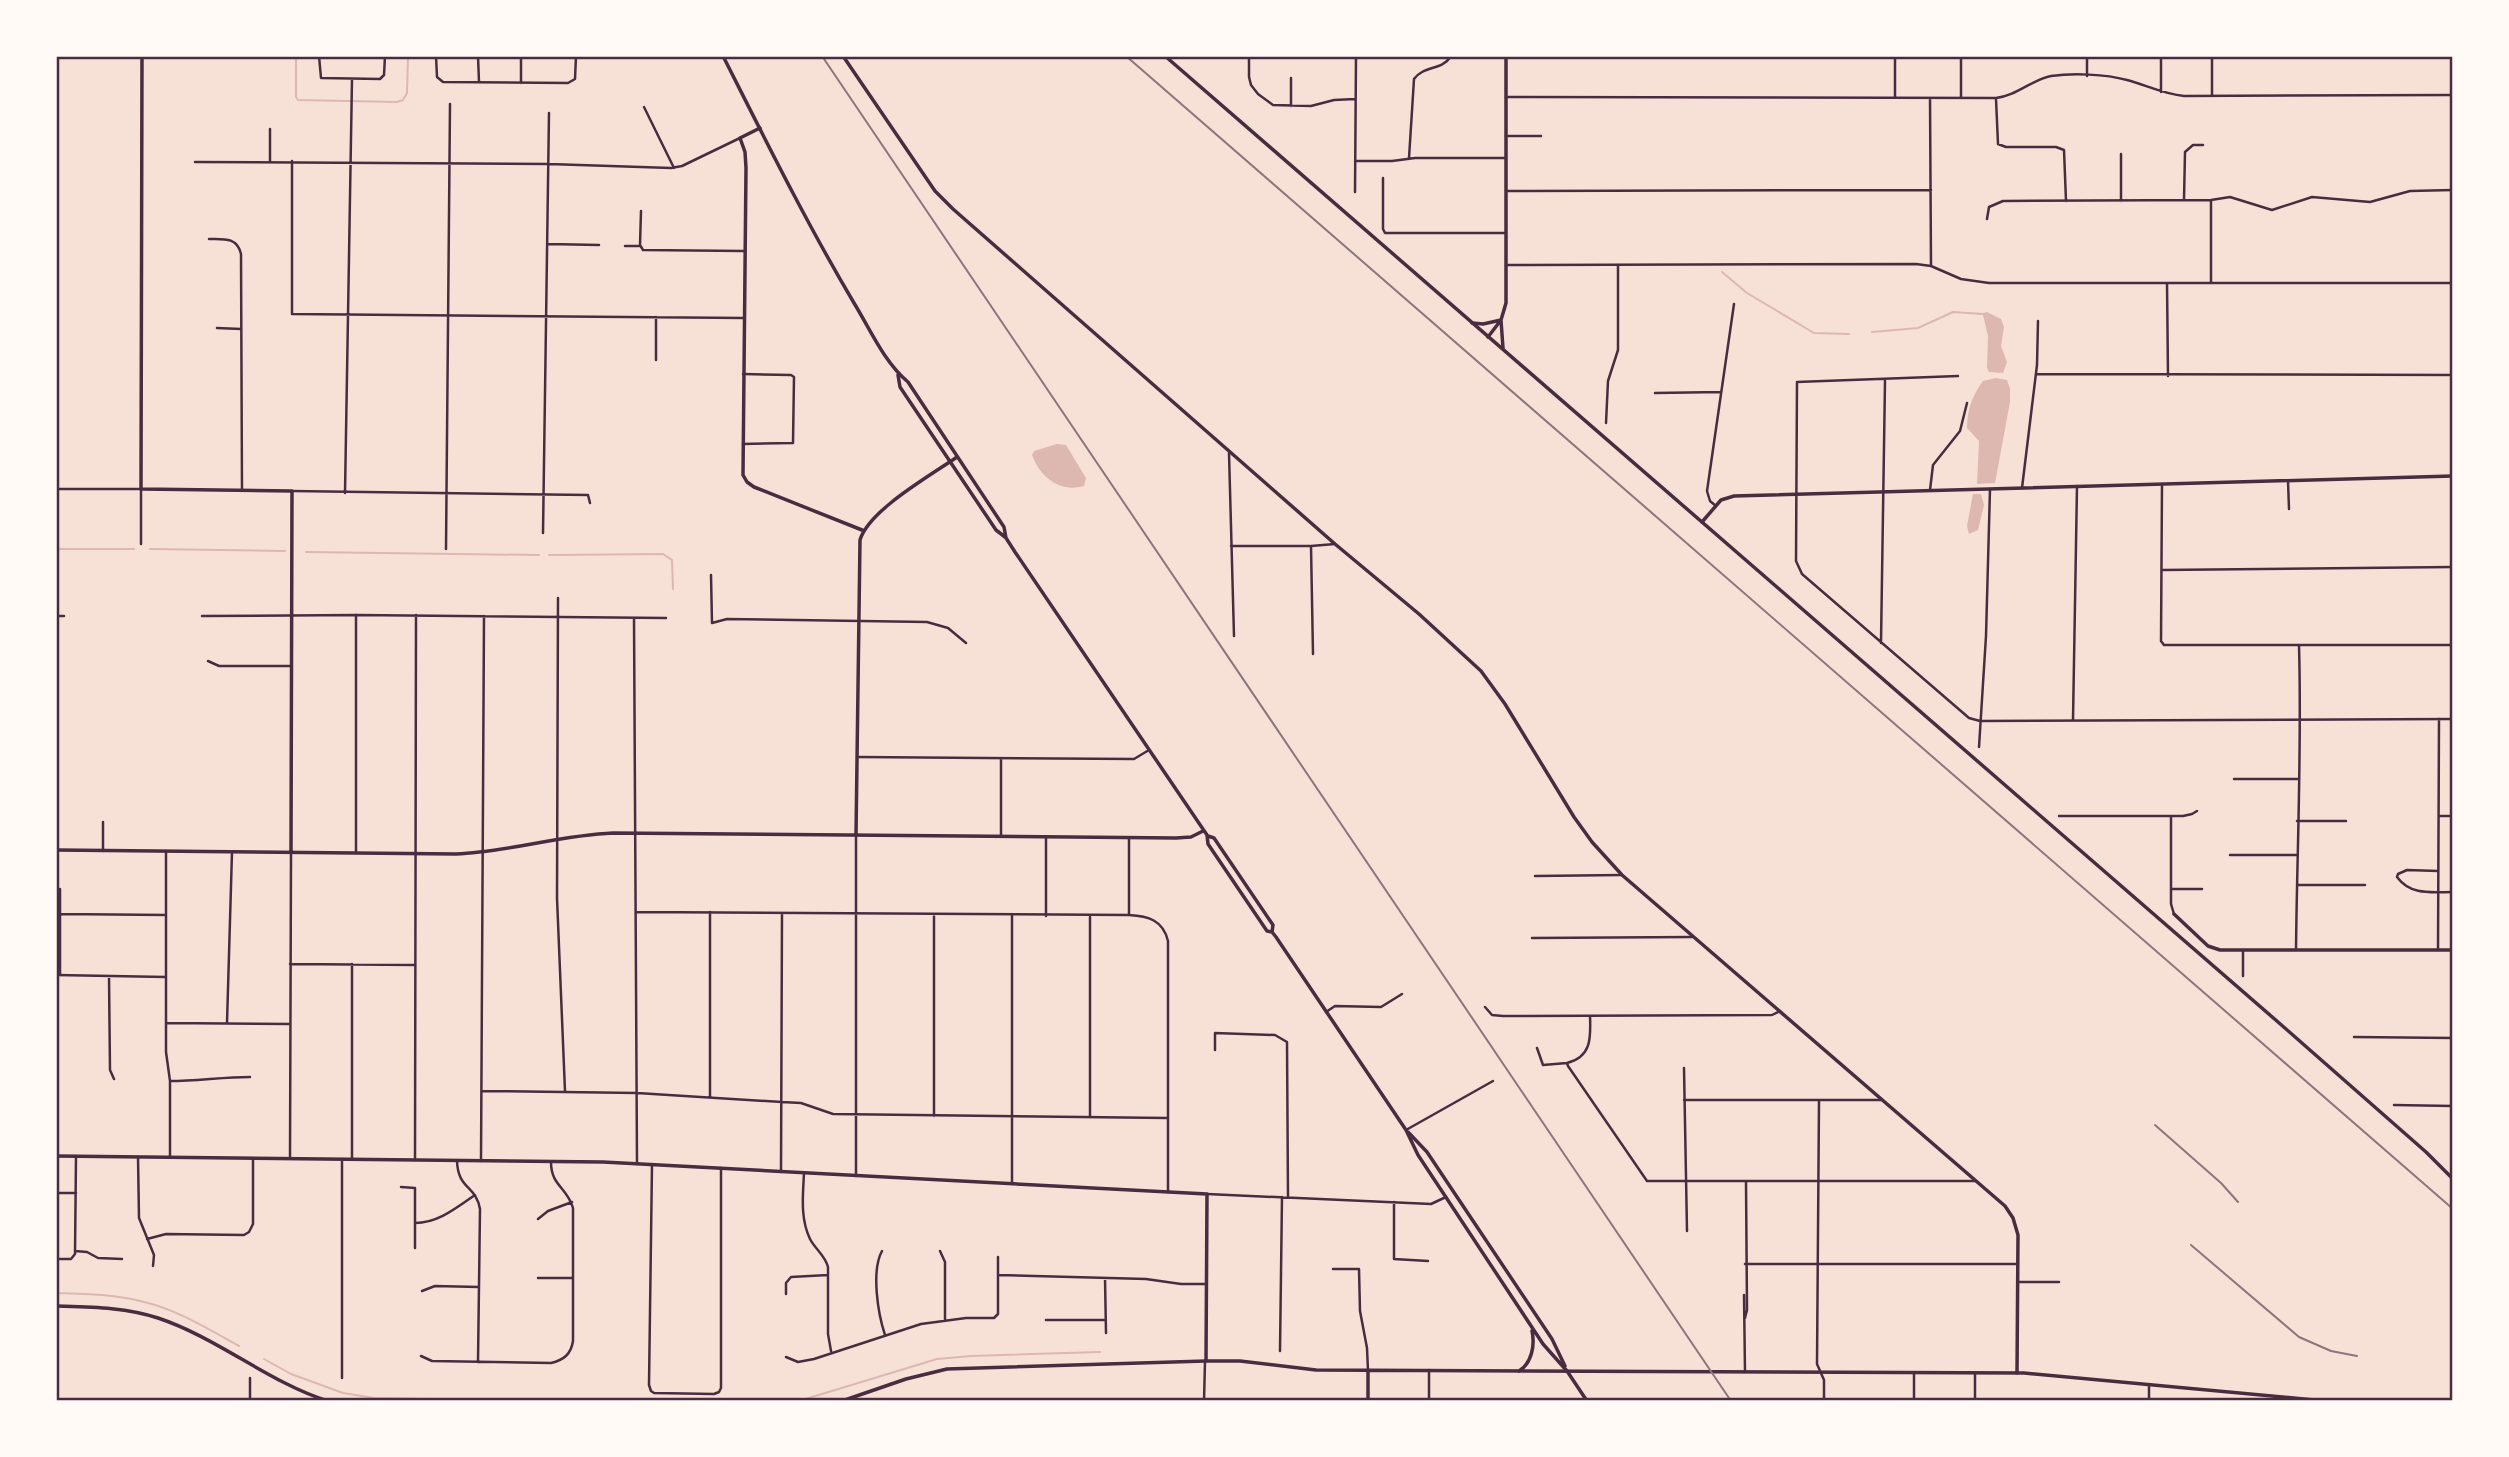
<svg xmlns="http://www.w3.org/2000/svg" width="2509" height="1457" font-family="Georgia,serif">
  <rect width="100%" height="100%" fill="#f7e1d7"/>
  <path fill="#dcb8b0" d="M1987,312L2001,319L2004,327L2001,346L2007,362L2003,373L1989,372L1987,368L1988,336L1983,315V313Z
    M1996,378L2007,380L2010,389V402L1995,483L1977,484L1979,441L1967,428C1967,410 1972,396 1983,381Z
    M1057,444L1066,445L1086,478L1084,486C1060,493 1040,477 1032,455L1034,451Z
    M1973,494H1981L1984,505L1978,530L1969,534L1967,526Z"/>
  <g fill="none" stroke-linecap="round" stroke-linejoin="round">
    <path stroke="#dcb8b0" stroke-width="2" d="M296,56V97L298,100L397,102L403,100L407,93L408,56
      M1722,272L1747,293L1814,333L1849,334
      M1872,332L1918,328L1953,312L1983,314
      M56,549H134
      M150,549L285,551
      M306,552L539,555
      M549,555L663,554L672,560L673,589
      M56,1293C86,1294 115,1294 144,1302C178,1310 208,1329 239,1346
      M264,1359L291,1374L343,1393L374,1398L538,1401
      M799,1401L937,1359L971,1356L1100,1352"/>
    <path stroke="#4a2c40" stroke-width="2.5" d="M319,56L321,78L380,79L384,75L385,56
      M436,56L437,77L443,82L568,83L575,79L576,56
      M478,56L479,82
      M1249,56V77L1251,85L1258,94L1273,105L1311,106L1334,100L1355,99
      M1895,56V97
      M2161,56V92
      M2087,76V56
      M1291,78V106
      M521,83V56
      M2212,96V56
      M1507,97L1996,98C2016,96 2031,80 2051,76C2073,73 2105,74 2127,80C2146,85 2163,94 2184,96L2453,95
      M1930,98L1931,266
      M1961,98V56
      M1996,99L1998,144L2006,147H2056L2064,150L2066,201
      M644,107L674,168
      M1506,136H1541
      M1409,158L1414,79C1424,65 1442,71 1451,56
      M270,161V129
      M292,161V314L744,318
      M1355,161H1392L1415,158H1506
      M195,162L549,164L671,168L682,166L740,138
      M1383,178V229L1385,233H1506
      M1507,191L1931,190
      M1355,192L1356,56
      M2184,200L2185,152L2193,145H2203
      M2211,200V283
      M2121,201V154
      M641,211L640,245L643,250L744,251
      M1987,219L1989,207L2003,201L2211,200L2230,197L2272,210L2312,197L2370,202L2410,191L2453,190
      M209,239C224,239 237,237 241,254L242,490
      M548,244L599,245
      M625,246H639
      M1507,265L1916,264L1931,266L1961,279L1989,283H2453
      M2167,283L2168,376
      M656,317V360
      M217,328L241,329
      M2036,374L2453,375
      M1958,376L1797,382L1796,561L1802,574L1969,718L1980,721L2453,719
      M1655,393L1721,392
      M1606,423L1608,381L1618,350V265
      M743,444L793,443L794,377L791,375L743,374
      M1229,453L1234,636
      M2288,481L2289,509
      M2162,484L2161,641L2164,645H2453
      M2022,488L2037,365L2038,321
      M56,489H141V544
      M1930,490L1933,465L1960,431L1967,403
      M292,491L588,495L590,503
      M345,493L352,79
      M1716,506L1710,501L1707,491L1734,304
      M543,533L549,113
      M1231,546H1311L1335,544
      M1311,546L1313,654
      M446,549L450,104
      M2162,570L2453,567
      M711,575L712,623L727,619L927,622L948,628L966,643
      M558,598L557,898L565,1091
      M356,615V853
      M56,616H64
      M202,616L356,615L666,618
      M634,618L637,1164
      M1881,643L1885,381
      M208,661L219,666H291
      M2073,720L2077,486
      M1979,747L1986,636L1990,489
      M858,757L1134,759L1149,750
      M1001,759V836
      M2234,779H2298
      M2059,816H2183L2192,814L2197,811
      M2171,816V904L2174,914
      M2439,816H2453
      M2297,821H2346
      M1046,837V916
      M103,851V822
      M166,851V1052L170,1081V1157
      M2230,855H2296
      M2438,871L2407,870L2398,874L2397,877C2411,896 2432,892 2453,892
      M1535,876L1622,875
      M2297,885H2365
      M2171,889H2202
      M636,912L1129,915C1148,916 1163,920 1168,941V1192
      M60,914L166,915
      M1129,915V838
      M934,916V1116
      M1532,938L1692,937
      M2296,950C2297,849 2302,747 2299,646
      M2438,950L2439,719
      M290,964L415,965
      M56,975L166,977
      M60,975V889
      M109,976L110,1070L114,1079
      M2243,976V951
      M1485,1007L1492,1015L1503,1016L1772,1015L1780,1011
      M1326,1012L1335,1006L1381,1007L1402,994
      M1590,1016C1591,1039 1591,1057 1567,1063L1568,1066L1647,1181H1976
      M166,1023L290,1024
      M227,1023L232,852
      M2354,1037L2453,1038
      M1537,1048L1543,1065L1567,1063
      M1215,1050V1033L1275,1035L1287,1042L1288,1197
      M1684,1068L1687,1231
      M170,1081C197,1081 223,1077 250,1077
      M482,1091L637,1093L782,1102L801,1103L833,1114L1167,1118
      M710,1097V912
      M1684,1100H1881
      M1819,1101L1817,1364L1824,1380V1401
      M2394,1105L2453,1106
      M1090,1117V917
      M1406,1130L1493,1081
      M138,1157L139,1218L154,1255L153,1266
      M290,1158L291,854
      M352,1159V964
      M415,1160L416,615
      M457,1161C458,1190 476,1185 480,1209L478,1362
      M481,1161L484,616
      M652,1165L649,1385L651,1391L654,1393L714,1394L719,1392L721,1388V1168
      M781,1172L782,913
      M804,1173C803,1195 800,1218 810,1239C815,1249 825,1255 828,1267V1334L831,1351
      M856,1176V836
      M1012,1184V915
      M401,1187L415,1188V1248
      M56,1193H76
      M1207,1194L1431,1204L1446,1197
      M1394,1202V1259L1428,1261
      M538,1219L548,1211L572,1202
      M415,1223C438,1223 456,1208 475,1195
      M147,1239L166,1234L244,1235L249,1232L253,1224V1159
      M75,1251L87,1252L98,1258L122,1259
      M882,1251C871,1271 878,1314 885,1335
      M940,1251L945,1262V1320
      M56,1259H71L75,1254L76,1156
      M1745,1264H2018
      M1333,1269H1359L1360,1311L1367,1348L1368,1371
      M998,1275L1146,1279L1181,1284H1206
      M538,1278H573
      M1105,1278L1106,1333
      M2018,1282H2059
      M422,1291L435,1286L479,1287
      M786,1294V1283L791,1277L828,1275
      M1744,1295L1745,1372
      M1745,1318L1747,1310L1746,1182
      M1046,1320H1105
      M1280,1351L1282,1197
      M421,1356L432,1361L551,1363C564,1360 571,1354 573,1341V1208C567,1187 551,1186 551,1162
      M786,1357L798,1362L814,1359L921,1324L966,1318H994L998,1314V1257
      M1429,1370V1401
      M250,1378V1401
      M342,1378V1159
      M1204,1401L1205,1362
      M1914,1401V1373
      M1975,1401V1373
      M2149,1401V1385"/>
    <path stroke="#4a2c40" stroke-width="3.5" d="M142,56L141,489L292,491L291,852
      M843,56L935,191L953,209L1335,544L1419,614L1481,671L1505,704L1574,817L1592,842L1622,875L2005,1206L2013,1218L2018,1235L2017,1373
      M760,128L740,138L745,152L746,168L743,475L747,482L754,487L862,530
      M1472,323L1483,324L1501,320L1503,348
      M1488,337L1501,320L1506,303V56
      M1702,522L1721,500L1734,496L2453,476
      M856,835L860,540C869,510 930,476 957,457
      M56,850L456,854C509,852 560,835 613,833L1176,838L1191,837L1203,831
      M2174,914L2208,946L2220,950H2453
      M56,1156L603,1162L1207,1194L1206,1361"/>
    <path stroke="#4a2c40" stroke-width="3.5" d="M1165,56L2278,1022L2426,1152L2453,1179
      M56,1306C90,1307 125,1307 158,1318C218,1338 268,1382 328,1401
      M1368,1371V1401
      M842,1401L906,1379L947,1369L1206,1361H1240L1316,1370L2024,1373L2325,1401"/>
    <path stroke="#4a2c40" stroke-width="3.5" d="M723,56C765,139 806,222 854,303C870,329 884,362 908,382L1004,527L1006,538L1015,552L1207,835L1208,844L1267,931L1272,932
      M898,375L900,387L996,530L1005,537
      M1208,836L1214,838L1273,925L1272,932L1276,937L1406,1130L1418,1155L1543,1344L1567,1371L1587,1401
      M1408,1132L1427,1152L1443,1176L1552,1339L1565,1366
      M1519,1371C1532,1363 1535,1345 1532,1331"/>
    <path stroke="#8f747c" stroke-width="2" d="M822,56L1731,1401
      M1126,56L2453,1209
      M2155,1125L2221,1183L2238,1202
      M2191,1245L2299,1337L2331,1351L2357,1356"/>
  </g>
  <rect width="2509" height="1457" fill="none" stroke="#fffaf5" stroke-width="116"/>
  <rect x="58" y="58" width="2393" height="1341" fill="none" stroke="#4a2c40" stroke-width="2.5"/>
</svg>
